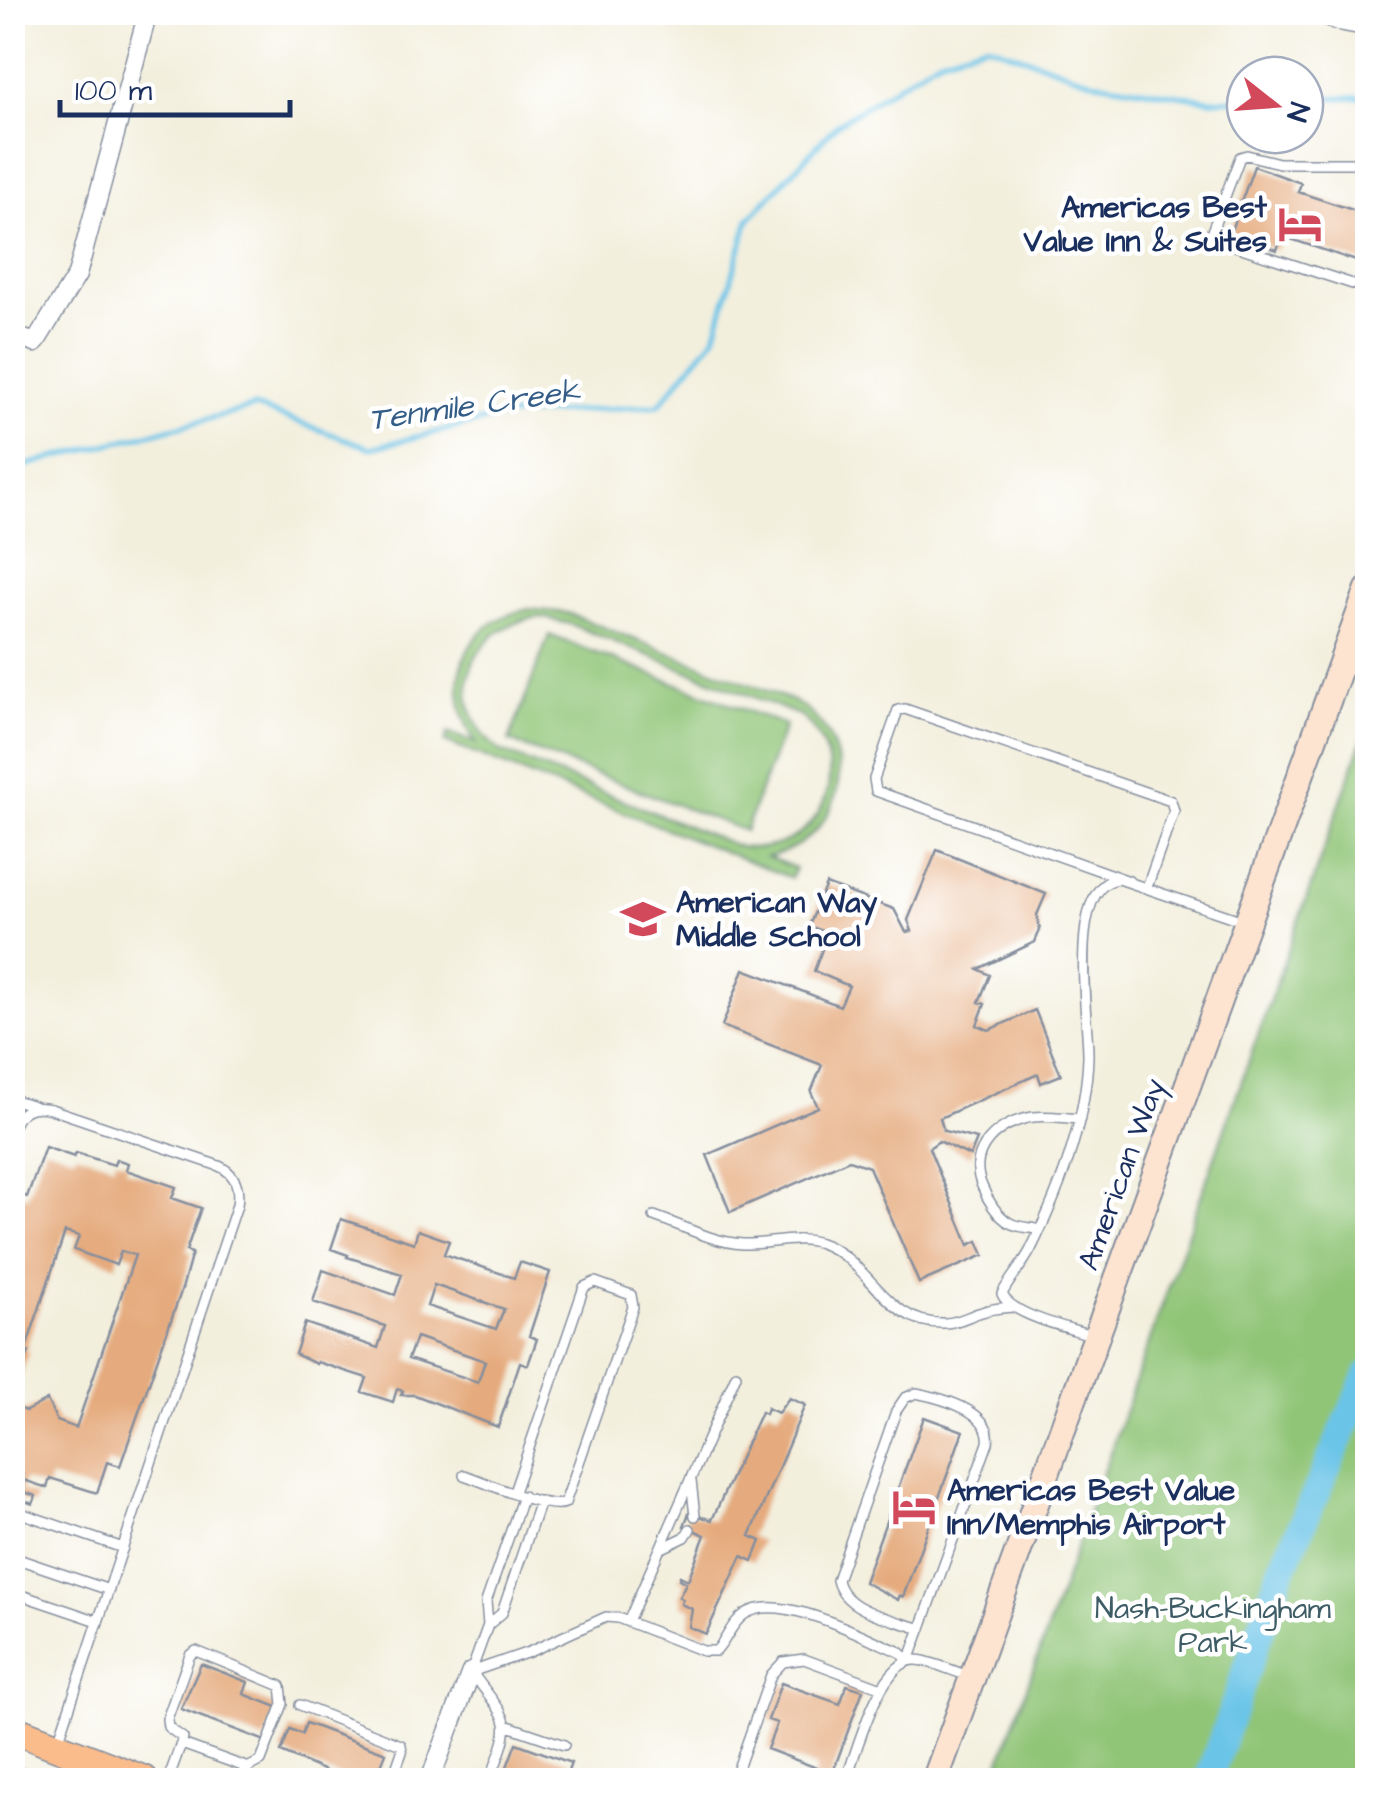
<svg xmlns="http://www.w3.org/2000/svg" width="1380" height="1793" font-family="'Architects Daughter',sans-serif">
  <rect width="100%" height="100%" fill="#fff"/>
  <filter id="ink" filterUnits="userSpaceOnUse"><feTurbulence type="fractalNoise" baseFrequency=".01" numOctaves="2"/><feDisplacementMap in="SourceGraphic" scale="20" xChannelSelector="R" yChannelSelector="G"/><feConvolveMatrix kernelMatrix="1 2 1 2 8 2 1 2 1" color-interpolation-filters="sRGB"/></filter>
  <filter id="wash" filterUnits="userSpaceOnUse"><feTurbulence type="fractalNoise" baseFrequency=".0048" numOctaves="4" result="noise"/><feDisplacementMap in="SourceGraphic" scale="40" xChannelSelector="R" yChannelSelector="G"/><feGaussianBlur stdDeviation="2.25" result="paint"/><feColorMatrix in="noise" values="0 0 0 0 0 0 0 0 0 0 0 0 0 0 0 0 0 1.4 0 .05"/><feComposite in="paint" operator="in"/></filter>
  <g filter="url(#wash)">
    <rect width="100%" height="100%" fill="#f3efdd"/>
    <path fill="#90c577" stroke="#567a6a" stroke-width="2.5" fill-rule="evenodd" d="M530,609L567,613L793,701C866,742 847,839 767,857L795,868L791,878L445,742L448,733L476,743C441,688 461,620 530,609ZM540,617L570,624L799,715C862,766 819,859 740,847L500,751C442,705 467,625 540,617Z
      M549,635L785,725L745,831L509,741Z
      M1367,727V1780H994Z"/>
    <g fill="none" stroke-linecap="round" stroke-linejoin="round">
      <path stroke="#6ac4e8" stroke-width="5" d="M1305,98L1368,97
        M12,462L23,466L255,407L371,448L498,417L659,405L715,336L749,219L836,125L938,59L986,44L1096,82L1211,100L1245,99"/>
      <path stroke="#6ac4e8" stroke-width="28" d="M1208,1780L1280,1574L1368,1375"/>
    </g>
    <g id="blocks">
      <path fill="#e5aa7d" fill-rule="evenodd" d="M1254,166L1301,183L1298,192L1368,215V265L1282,236L1277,250L1230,233Z
        M937,850L1046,894L1037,915L1040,930L1035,942L978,969L990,975L979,1002L985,1004L977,1025L989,1030L1035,1010L1061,1075L1041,1083L1038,1074L940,1118L944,1131L977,1139L970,1156L939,1141L929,1148L969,1245L978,1241L984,1255L919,1283L869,1167L849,1160L730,1212L707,1155L818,1107L811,1092L822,1065L722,1026L744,969L840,1006L849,986L814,971L828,933L809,926L826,884L894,909L906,932L912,931L908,920Z
        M45,1147L74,1157L76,1153L114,1165L116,1159L128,1163L126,1170L176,1187L172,1198L201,1208L186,1251L192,1253L182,1289L120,1466L107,1462L97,1493L50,1478L47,1488L24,1480L21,1491L36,1496L33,1504L12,1497L16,1477L12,1476V1406L26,1411L47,1400L57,1421L76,1428L135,1255L121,1251L116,1265L74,1250L79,1236L65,1232L25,1351L29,1352L16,1389L12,1388V1212L19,1194L27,1197Z
        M341,1219L414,1243L418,1230L449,1241L444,1254L514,1278L520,1262L550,1272L529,1336L537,1339L528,1365L520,1362L498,1427L415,1395H401L403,1391L397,1389L393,1402L362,1392L367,1378L317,1362L316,1364L295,1354L305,1323L378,1348L385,1326L313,1302L323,1270L395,1295L402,1274L347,1257L348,1255L331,1249ZM434,1285L504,1309L496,1329L427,1306ZM416,1337L485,1361L478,1382L408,1359Z
        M789,1398L805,1405L750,1536L761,1541L753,1561L742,1556L706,1634L689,1627L692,1609L681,1604L683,1599L679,1597L686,1583L679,1579L680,1576L688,1580L705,1535L684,1526L689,1513L712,1520L761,1412L765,1414L767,1408L778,1413Z
        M924,1417L963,1431L903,1597L900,1595L898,1600L864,1582Z
        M201,1664L248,1682L244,1694L277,1707L265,1741L181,1709Z
        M781,1683L840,1704L847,1685L863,1690L830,1780H812L817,1768L767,1749L777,1723L768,1720Z
        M306,1723L386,1753L375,1780H346L281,1752L290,1729L302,1734Z
        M516,1743L571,1763L565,1780H502Z"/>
    </g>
  </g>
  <g filter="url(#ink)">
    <use href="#blocks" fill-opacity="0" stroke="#878f9e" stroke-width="2.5"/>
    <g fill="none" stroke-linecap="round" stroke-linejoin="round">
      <g stroke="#878f9e" stroke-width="12">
        <path id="service" d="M693,12L708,17L719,12
          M1303,12L1336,25L1368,31
          M1368,163H1279L1247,155L1240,157L1212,231L1217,240L1368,289
          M1129,881L876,791L874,779L898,710L905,709L1171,801L1174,811L1147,887
          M12,1099L34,1106
          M12,1130C19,1110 30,1104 51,1109L219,1166C236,1174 240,1187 237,1205L58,1742
          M654,1216C683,1226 712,1242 743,1244C768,1245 795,1235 820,1243C871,1260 885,1326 945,1323C959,1323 970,1315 982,1312C992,1308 1003,1308 1013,1307
          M1040,1230C1030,1227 1019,1228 1010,1223C997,1216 987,1199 982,1186C966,1150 999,1122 1033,1117C1048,1115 1064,1118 1080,1119
          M1094,1336C1071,1328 1011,1316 1002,1294C1010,1278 1023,1265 1031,1249C1060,1190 1086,1123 1088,1057C1089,1021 1065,883 1119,879L1243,921
          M464,1475C485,1482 548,1511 565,1503L633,1307L631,1295L595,1282L584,1287L514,1492
          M691,1481L695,1516
          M12,1510L123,1548
          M660,1549L685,1537L690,1529
          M12,1557L109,1590
          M12,1592L98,1621
          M628,1622L736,1375
          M488,1625L502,1613L540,1501
          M471,1672L529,1652L606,1617L618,1618L703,1651H716C727,1640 731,1623 745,1614C781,1591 863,1637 900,1652L909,1661C935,1589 961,1516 988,1443C993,1411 941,1398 916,1393L905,1398L896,1411L837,1580C844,1612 894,1619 921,1629
          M471,1672L488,1625L486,1602L523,1496
          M473,1674C513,1728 513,1717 490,1780
          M300,1705L401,1745L402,1752L392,1780
          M508,1726L564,1745
          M182,1744L248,1768
          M69,1780L77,1757
          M168,1780L183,1738L168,1727L167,1719L190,1655L196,1651L281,1686L283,1704L261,1761L245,1769L239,1780
          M734,1780L771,1675L783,1662L804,1659L882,1688
          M846,1780C856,1753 880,1659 916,1660C933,1661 953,1672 970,1676"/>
      </g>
      <g stroke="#878f9e" stroke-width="21">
        <path id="minor" d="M12,335L35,343L77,275L148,12
          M430,1780L471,1672"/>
      </g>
      <g stroke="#878f9e" stroke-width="29">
        <path id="secondary" d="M935,1780L1368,590"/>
      </g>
      <g stroke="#878f9e" stroke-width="31">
        <path id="primary" d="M12,1729L144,1780"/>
      </g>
      <path stroke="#878f9e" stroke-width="2.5" stroke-dasharray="2.5 8" stroke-linecap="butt" d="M12,1764L53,1780"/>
      <use href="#service" stroke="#fff" stroke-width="9"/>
      <use href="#minor" stroke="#fff" stroke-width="18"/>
      <use href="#secondary" stroke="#fde4d1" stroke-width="25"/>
      <use href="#primary" stroke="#fabc8b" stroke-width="28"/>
    </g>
  </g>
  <defs>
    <g id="hotel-bare" transform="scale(3.45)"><path d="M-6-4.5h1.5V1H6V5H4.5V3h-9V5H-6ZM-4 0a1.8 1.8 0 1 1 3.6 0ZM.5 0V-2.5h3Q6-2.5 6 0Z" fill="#d1495b" stroke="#fff" stroke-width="2.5" paint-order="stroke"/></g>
    <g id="school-bare" transform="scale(3.45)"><path d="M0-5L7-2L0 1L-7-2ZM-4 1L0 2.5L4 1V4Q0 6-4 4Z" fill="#d1495b" stroke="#fff" stroke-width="2.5" paint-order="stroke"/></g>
  </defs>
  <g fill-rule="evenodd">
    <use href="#hotel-bare" x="1300" y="224"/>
    <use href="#school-bare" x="643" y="919"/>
    <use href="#hotel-bare" x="914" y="1507"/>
  </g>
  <g text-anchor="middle" stroke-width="9" stroke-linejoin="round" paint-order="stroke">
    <g font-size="30" font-weight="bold" fill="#1b2f5e" stroke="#fff" text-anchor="start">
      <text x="1267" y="217" text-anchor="end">Americas Best<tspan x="1267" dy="34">Value Inn &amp; Suites</tspan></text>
      <text x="676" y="912">American Way<tspan x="676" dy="34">Middle School</tspan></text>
      <text x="947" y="1500">Americas Best Value<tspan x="947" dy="34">Inn/Memphis Airport</tspan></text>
    </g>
    <g font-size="30" fill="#1b2f5e" stroke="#fff">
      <text transform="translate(1121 1174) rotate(-70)" y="10">American Way</text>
    </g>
    <g font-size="30" fill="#3e5c66" stroke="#fff">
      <text x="1213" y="1618">Nash-Buckingham<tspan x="1213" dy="34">Park</tspan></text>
    </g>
    <g font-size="32" font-style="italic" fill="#335c87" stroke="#fff">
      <text transform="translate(474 404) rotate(-8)" y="11">Tenmile Creek</text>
    </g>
  </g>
  <rect width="1380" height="1793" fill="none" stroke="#fff" stroke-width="50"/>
  <g transform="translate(1275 105) rotate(107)"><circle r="48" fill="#ffffff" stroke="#a4acbf" stroke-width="2.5"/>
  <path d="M0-8L18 38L0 25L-18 38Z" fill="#d1495b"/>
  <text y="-15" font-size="28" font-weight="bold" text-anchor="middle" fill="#1b2f5e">N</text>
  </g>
  <path d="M60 100v15h230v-15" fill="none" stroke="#1b2f5e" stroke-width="5"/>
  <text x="75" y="100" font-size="30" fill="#1b2f5e" stroke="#ffffff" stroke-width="8" paint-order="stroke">100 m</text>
</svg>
